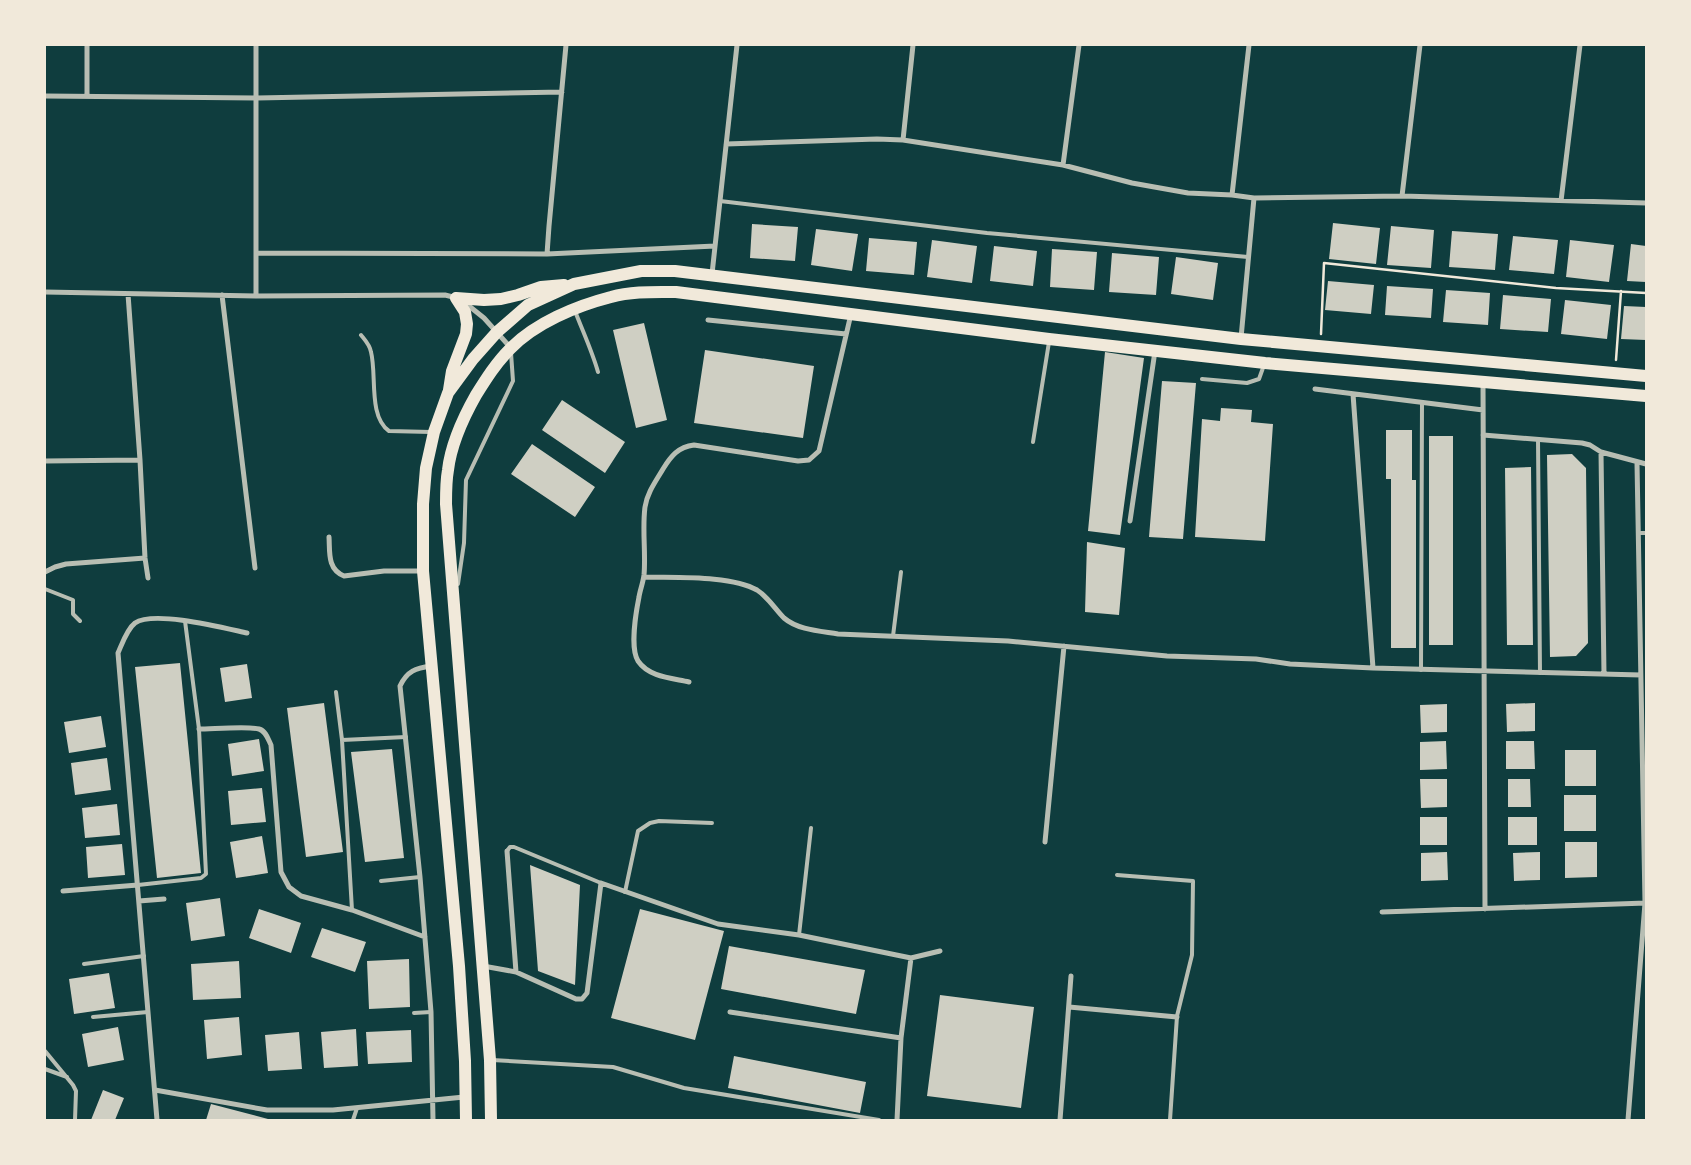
<svg xmlns="http://www.w3.org/2000/svg" width="1691" height="1165" font-family="'Asap Condensed',sans-serif">
  <rect width="100%" height="100%" fill="#0f3d3e"/>
  <path fill="#cfcfc3" d="M1333,223L1380,228L1376,264L1329,259Z
    M752,224L798,227L795,261L750,258Z
    M1391,226L1434,230L1431,268L1387,265Z
    M816,229L858,234L852,271L811,265Z
    M1452,231L1498,234L1495,270L1449,267Z
    M1513,236L1558,240L1554,274L1509,270Z
    M869,238L917,242L914,275L866,271Z
    M932,240L977,246L972,283L927,277Z
    M1570,240L1614,245L1609,282L1566,277Z
    M1631,244L1646,246V282L1627,281Z
    M994,246L1037,251L1033,286L990,281Z
    M1052,249L1097,252L1094,290L1050,287Z
    M1112,253L1159,257L1156,295L1109,292Z
    M1176,257L1218,263L1213,300L1171,294Z
    M1328,281L1374,285L1371,314L1325,310Z
    M1387,286L1433,289L1431,318L1385,315Z
    M1446,290L1490,293L1488,325L1443,322Z
    M1503,295L1551,299L1548,332L1500,329Z
    M1565,300L1611,305L1607,339L1561,334Z
    M1624,306L1646,307V340L1621,339Z
    M644,323L667,420L636,428L613,330Z
    M705,350L814,366L803,438L694,423Z
    M1105,352L1144,358L1120,535L1088,531Z
    M1162,381L1196,383L1183,539L1149,537Z
    M562,400L625,442L605,473L542,430Z
    M1221,408L1252,410L1251,422L1273,424L1265,541L1195,537L1202,419L1220,421Z
    M1386,430H1412V480H1416V648H1391V479H1386Z
    M1429,436H1453V645H1429Z
    M532,444L595,487L575,517L511,474Z
    M1572,454L1586,468L1588,643L1576,656L1550,657L1547,455Z
    M1531,467L1533,645H1507L1505,468Z
    M1087,542L1125,548L1119,615L1085,612Z
    M180,663L201,873L157,878L135,667Z
    M247,664L252,698L225,702L220,668Z
    M324,703L343,852L306,857L287,708Z
    M1535,703V731L1507,732L1506,704Z
    M1447,704V732L1421,733L1420,705Z
    M101,716L106,747L69,753L64,722Z
    M259,739L264,771L232,776L228,744Z
    M1446,741L1447,769L1420,770V742Z
    M1506,741H1534L1535,769H1506Z
    M392,749L404,858L365,862L351,752Z
    M1565,750H1596V786H1565Z
    M107,758L111,790L75,795L71,763Z
    M1420,779H1447V807L1421,808Z
    M1508,779H1530L1531,807H1508Z
    M262,788L266,822L231,825L228,791Z
    M1564,795H1596V831H1564Z
    M117,804L120,835L85,838L82,808Z
    M1420,817H1447V845H1420Z
    M1508,817H1537V845H1508Z
    M262,836L268,873L236,878L230,842Z
    M1565,842H1597V877L1565,878Z
    M122,844L125,875L88,878L86,847Z
    M1447,852L1448,880L1421,881V853Z
    M1540,852V880L1514,881L1513,853Z
    M530,865L580,885L575,985L538,971Z
    M220,898L225,936L191,941L186,903Z
    M259,909L301,923L291,953L249,938Z
    M640,909L724,931L695,1040L611,1018Z
    M322,928L366,942L355,972L311,957Z
    M729,946L865,970L856,1014L721,989Z
    M409,959L410,1007L369,1009L367,961Z
    M239,961L241,998L193,1000L191,964Z
    M109,973L115,1008L74,1014L69,979Z
    M940,995L1034,1007L1021,1108L927,1096Z
    M239,1017L242,1055L207,1059L204,1020Z
    M118,1027L124,1060L88,1067L82,1034Z
    M356,1029L358,1066L324,1068L321,1032Z
    M411,1030L412,1062L368,1064L366,1032Z
    M299,1032L302,1069L268,1071L265,1035Z
    M734,1056L866,1082L860,1113L728,1088Z
    M103,1090L124,1098L115,1120H91Z
    M211,1104L268,1119V1120H206Z"/>
  <g fill="none" stroke-linecap="round" stroke-linejoin="round">
    <path stroke="#f1e9da" stroke-width="2.5" d="M1321,334L1324,263L1556,288L1646,293
      M1616,360L1621,291"/>
    <path stroke="#b8beb3" stroke-width="4" d="M720,201L987,233L1248,257
      M575,311C583,332 592,351 598,372
      M361,335C365,340 370,345 371,352C377,375 368,416 389,431L431,432
      M1202,379L1247,383L1259,379L1264,365
      M1538,439L1540,673
      M1033,442L1049,342
      M1638,533H1646
      M458,584L464,543L466,480L513,381L511,353
      M45,589L73,600V614L80,621
      M893,636L901,572
      M1421,670L1422,402
      M336,692L342,740L352,910
      M342,740L406,737
      M507,851L510,847H514L601,883
      M1117,875L1193,881L1192,955L1177,1016L1170,1120
      M381,881L420,877
      M138,885L201,878L206,874L199,729L185,621
      M625,892L638,831L650,823L659,821L712,823
      M799,935L811,828
      M84,964L144,956
      M414,1013L431,1012
      M93,1017L148,1012
      M45,1051L73,1085L76,1091L75,1120
      M492,1060L613,1067L684,1088L879,1120
      M45,1069L67,1077
      M353,1120L357,1108"/>
    <path stroke="#b8beb3" stroke-width="5" d="M45,96L257,98L562,92
      M87,96V45
      M903,140L913,45
      M726,144L877,139L903,140L1063,165L1132,183L1188,193L1232,195L1254,198L1402,196L1646,203
      M1063,165L1079,45
      M1232,195L1249,45
      M1402,196L1420,45
      M1561,201L1580,45
      M257,253L547,254L715,246
      M547,254L549,226L566,45
      M712,274L737,45
      M45,292L256,296L445,295L457,298
      M128,294L140,460L145,558L148,578
      M222,295L255,568
      M256,296V45
      M464,302L484,318L511,348
      M708,320L846,334
      M1241,338L1254,198
      M1483,382L1485,909
      M1315,389L1483,410
      M1353,394L1373,668
      M1483,435L1582,443L1590,445L1601,452L1646,464
      M1601,452L1604,674
      M45,461L140,460
      M1130,521L1155,351
      M329,537C330,552 327,569 344,576L384,571H423
      M45,572L55,567L66,564L145,558
      M644,577C675,578 731,575 757,590C768,597 775,609 784,618C798,630 820,631 838,634L1008,641L1167,656L1256,659L1290,664L1373,668L1641,675
      M431,666C416,668 407,671 400,686L420,877L431,1012L433,1120
      M689,682C671,678 649,677 638,661C630,648 636,612 639,597C640,590 643,583 644,575C646,553 642,529 645,507C647,493 656,481 663,469C671,456 678,447 694,445L798,461L809,460L819,451L851,314
      M199,729C212,729 249,726 259,729C266,731 268,739 271,745L281,872L289,887L301,896L352,910L425,937
      M1045,842L1064,646
      M507,851L516,972
      M63,891L138,885
      M139,901L164,899
      M1382,912L1646,903
      M483,966L516,972L576,999H582L587,993L601,883L718,924L799,935L911,958L940,951
      M1069,1007L1177,1017
      M730,1012L901,1038
      M155,1090L267,1110H333L464,1097
      M157,1120L118,653C122,644 127,629 135,623C154,610 224,628 247,633
      M897,1120L901,1038L911,958
      M1060,1120L1071,976
      M1628,1120L1645,903L1637,463"/>
    <path stroke="#f1e9da" stroke-width="12" d="M456,298L484,300L501,299L518,295L541,287L564,285
      M449,390L452,371L466,334L467,324L465,312L456,298
      M466,1120L465,1061L459,966L423,571V504L426,468L434,432L448,393L473,359L497,332L528,305L574,284L641,271H675L1241,339L1646,376
      M491,1120L490,1060L446,504C446,493 446,481 448,470C451,444 463,418 476,395C486,379 496,363 510,349C535,323 576,306 611,297C632,291 654,292 676,292L1049,339L1265,363L1646,396"/>
  </g>
  <rect width="1691" height="1165" fill="none" stroke="#f1e9da" stroke-width="92"/>
</svg>
